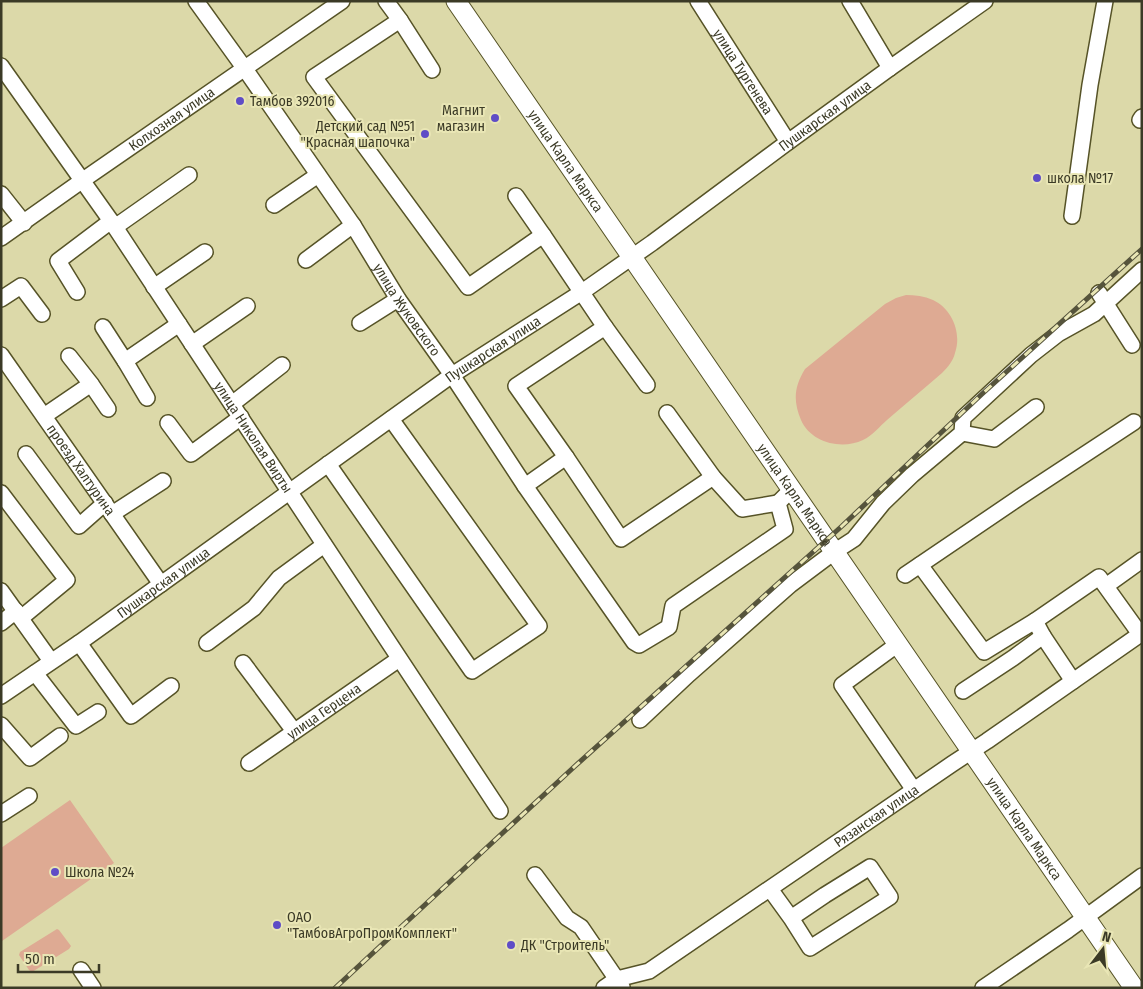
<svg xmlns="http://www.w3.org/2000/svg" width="1143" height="989" font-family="'Fira Sans Condensed',sans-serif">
  <rect width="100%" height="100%" fill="#dcd9a9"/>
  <path fill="#deaa93" d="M906,295C915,295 924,296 933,300C952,309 962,333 955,353C953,361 948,367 942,373C924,389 905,404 887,420C880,426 872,436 863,440C842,450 811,443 801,420C793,401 794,387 805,369L885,304L896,298Z
    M70,800L114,863L2,941L1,848Z
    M57,929L59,930L71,946L69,949L32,972L29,970L19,955L20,952Z"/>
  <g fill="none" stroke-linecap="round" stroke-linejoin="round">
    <g stroke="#565327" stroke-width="18">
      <g id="minor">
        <path id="s1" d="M196,1L245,69L353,225L398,299L452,375L525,486L634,642L639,645L669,627L673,606L785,529L778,503L791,490"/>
        <path d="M386,1L400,20L314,77L468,287L543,235L605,327L516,386L566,457"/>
        <path id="s2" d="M698,1L788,142"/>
        <path d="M850,1L890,68"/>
        <path d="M400,20L432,70"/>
        <path id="s3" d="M1,66L111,221L500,811"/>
        <path d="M1140,120L1142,117"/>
        <path d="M1,194L24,223"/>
        <path d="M516,196L543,235"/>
        <path d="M274,205L318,175"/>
        <path d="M1072,216L1090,85L1105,1"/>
        <path d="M115,227L189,175"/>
        <path id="s4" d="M1,238L83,180L342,1"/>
        <path d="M306,260L353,225"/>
        <path d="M154,287L205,252"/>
        <path d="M77,292L58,261L111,221"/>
        <path d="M1099,293L1132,345"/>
        <path d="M1,299L21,286L42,314"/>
        <path d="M360,323L398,299"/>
        <path d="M103,327L125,361L179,324"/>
        <path d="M605,327L647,385"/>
        <path d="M192,344L247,306"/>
        <path id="s5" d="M1,355L161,584"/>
        <path d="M69,356L91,384"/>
        <path d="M125,361L147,398"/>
        <path d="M232,404L282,365"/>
        <path d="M667,413L713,477L742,509L778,503"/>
        <path d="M44,416L91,384L108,409"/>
        <path d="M168,423L191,454L241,417"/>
        <path d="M962,433L994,439L1036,407"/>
        <path d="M26,454L79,526L105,503"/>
        <path d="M328,464L472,671L539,626L391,419"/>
        <path d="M525,486L566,457L621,539L713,477"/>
        <path d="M1,493L67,580L21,618"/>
        <path d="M112,514L163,481"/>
        <path d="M920,565L984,652L1035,621"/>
        <path d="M905,575L1023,495L1134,422"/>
        <path d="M1110,583L1142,560"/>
        <path d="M1,591L51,661"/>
        <path d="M1,623L16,611"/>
        <path d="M1043,636L1035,621L1099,577L1140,634"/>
        <path d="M79,643L131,716L171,686"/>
        <path d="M207,643L254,608L279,578L324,545"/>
        <path d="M898,644L842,685L914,790"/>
        <path d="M243,663L294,731"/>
        <path d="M35,673L76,726L98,712"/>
        <path d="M963,691L1013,658L1043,636L1073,681"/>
        <path id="s6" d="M1,696L79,643L452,375L582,292L652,243L788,142L890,68L985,1"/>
        <path d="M640,720L689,674L790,585L834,552L854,539L883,503L912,475L962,433L963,418L1031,355L1058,334L1094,314L1142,270"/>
        <path d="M1,725L30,758L60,736"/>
        <path id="s7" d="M249,763L399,659"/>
        <path d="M1,814L29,796"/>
        <path d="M535,875L567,918L581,927L622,987"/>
        <path d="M770,889L791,918L825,895L870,867L890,897L810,948L791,918"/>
        <path d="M81,970L93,988"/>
        <path id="s8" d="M604,988L617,979L649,971L952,764L987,741L1142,633"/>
        <path d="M983,988L1068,930L1142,876"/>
      </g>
    </g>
    <g stroke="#565327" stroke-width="21">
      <g id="major">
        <path id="s9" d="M456,1L1134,988"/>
      </g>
    </g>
    <use href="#minor" stroke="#fff" stroke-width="15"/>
    <use href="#major" stroke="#fff" stroke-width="19"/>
    <g stroke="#56543c" stroke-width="5">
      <path id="rail" d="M335,988L574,767L842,526L982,394L1142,249"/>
    </g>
    <use href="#rail" stroke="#e9e6b5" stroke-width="3" stroke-dasharray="9" stroke-linecap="butt"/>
  </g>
  <g fill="#5f4dc6" stroke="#e9e6b5" stroke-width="2">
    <circle cx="240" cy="101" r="5"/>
    <circle cx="495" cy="118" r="5"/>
    <circle cx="425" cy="134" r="5"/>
    <circle cx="1037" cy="178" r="5"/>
    <circle cx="55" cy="872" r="5"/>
    <circle cx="277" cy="925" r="5"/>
    <circle cx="511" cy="945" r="5"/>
  </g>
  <g text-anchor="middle" stroke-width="4" stroke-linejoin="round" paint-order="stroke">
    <g font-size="14" fill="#3b3a26" stroke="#e9e6b5">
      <text dy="5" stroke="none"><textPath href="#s2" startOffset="84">улица Тургенева</textPath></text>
      <text dy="5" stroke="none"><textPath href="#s6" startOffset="1008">Пушкарская улица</textPath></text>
      <text dy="5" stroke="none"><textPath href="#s4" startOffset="208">Колхозная улица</textPath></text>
      <text dy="5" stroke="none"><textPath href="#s9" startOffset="194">улица Карла Маркса</textPath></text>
      <text dy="5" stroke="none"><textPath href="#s1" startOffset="374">улица Жуковского</textPath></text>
      <text dy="5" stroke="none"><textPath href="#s6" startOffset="602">Пушкарская улица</textPath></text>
      <text dy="5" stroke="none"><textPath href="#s3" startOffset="449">улица Николая Вирты</textPath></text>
      <text dy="5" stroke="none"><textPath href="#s5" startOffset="140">проезд Халтурина</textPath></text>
      <text dy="5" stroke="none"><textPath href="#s9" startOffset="599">улица Карла Маркса</textPath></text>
      <text dy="5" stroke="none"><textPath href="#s6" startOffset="198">Пушкарская улица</textPath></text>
      <text dy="5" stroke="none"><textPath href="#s7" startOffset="91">улица Герцена</textPath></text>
      <text dy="5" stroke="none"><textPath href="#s8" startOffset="324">Рязанская улица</textPath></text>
      <text dy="5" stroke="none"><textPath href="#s9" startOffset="1004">улица Карла Маркса</textPath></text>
    </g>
    <g font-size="14" fill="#3b3a26" stroke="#e9e6b5" text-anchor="start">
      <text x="250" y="106">Тамбов 392016</text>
      <text x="485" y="115" text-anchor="end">Магнит<tspan x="485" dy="16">магазин</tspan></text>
      <text x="415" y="131" text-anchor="end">Детский сад №51<tspan x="415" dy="16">"Красная шапочка"</tspan></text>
      <text x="1047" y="183">школа №17</text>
      <text x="65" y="877">Школа №24</text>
      <text x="287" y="922">ОАО<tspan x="287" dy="16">"ТамбовАгроПромКомплект"</tspan></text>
      <text x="521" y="950">ДК "Строитель"</text>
    </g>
  </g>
  <rect width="1143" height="989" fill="none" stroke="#3b3a26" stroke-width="5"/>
  <g transform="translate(1103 949) rotate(16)" stroke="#e9e6b5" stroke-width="4" paint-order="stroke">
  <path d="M0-4L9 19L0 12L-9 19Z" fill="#3b3a26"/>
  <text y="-8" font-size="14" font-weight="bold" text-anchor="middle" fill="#3b3a26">N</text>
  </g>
  <path d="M18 964v8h81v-8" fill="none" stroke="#3b3a26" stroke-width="2.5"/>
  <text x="25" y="964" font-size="15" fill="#3b3a26" stroke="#e9e6b5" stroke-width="4" paint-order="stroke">50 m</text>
</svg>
